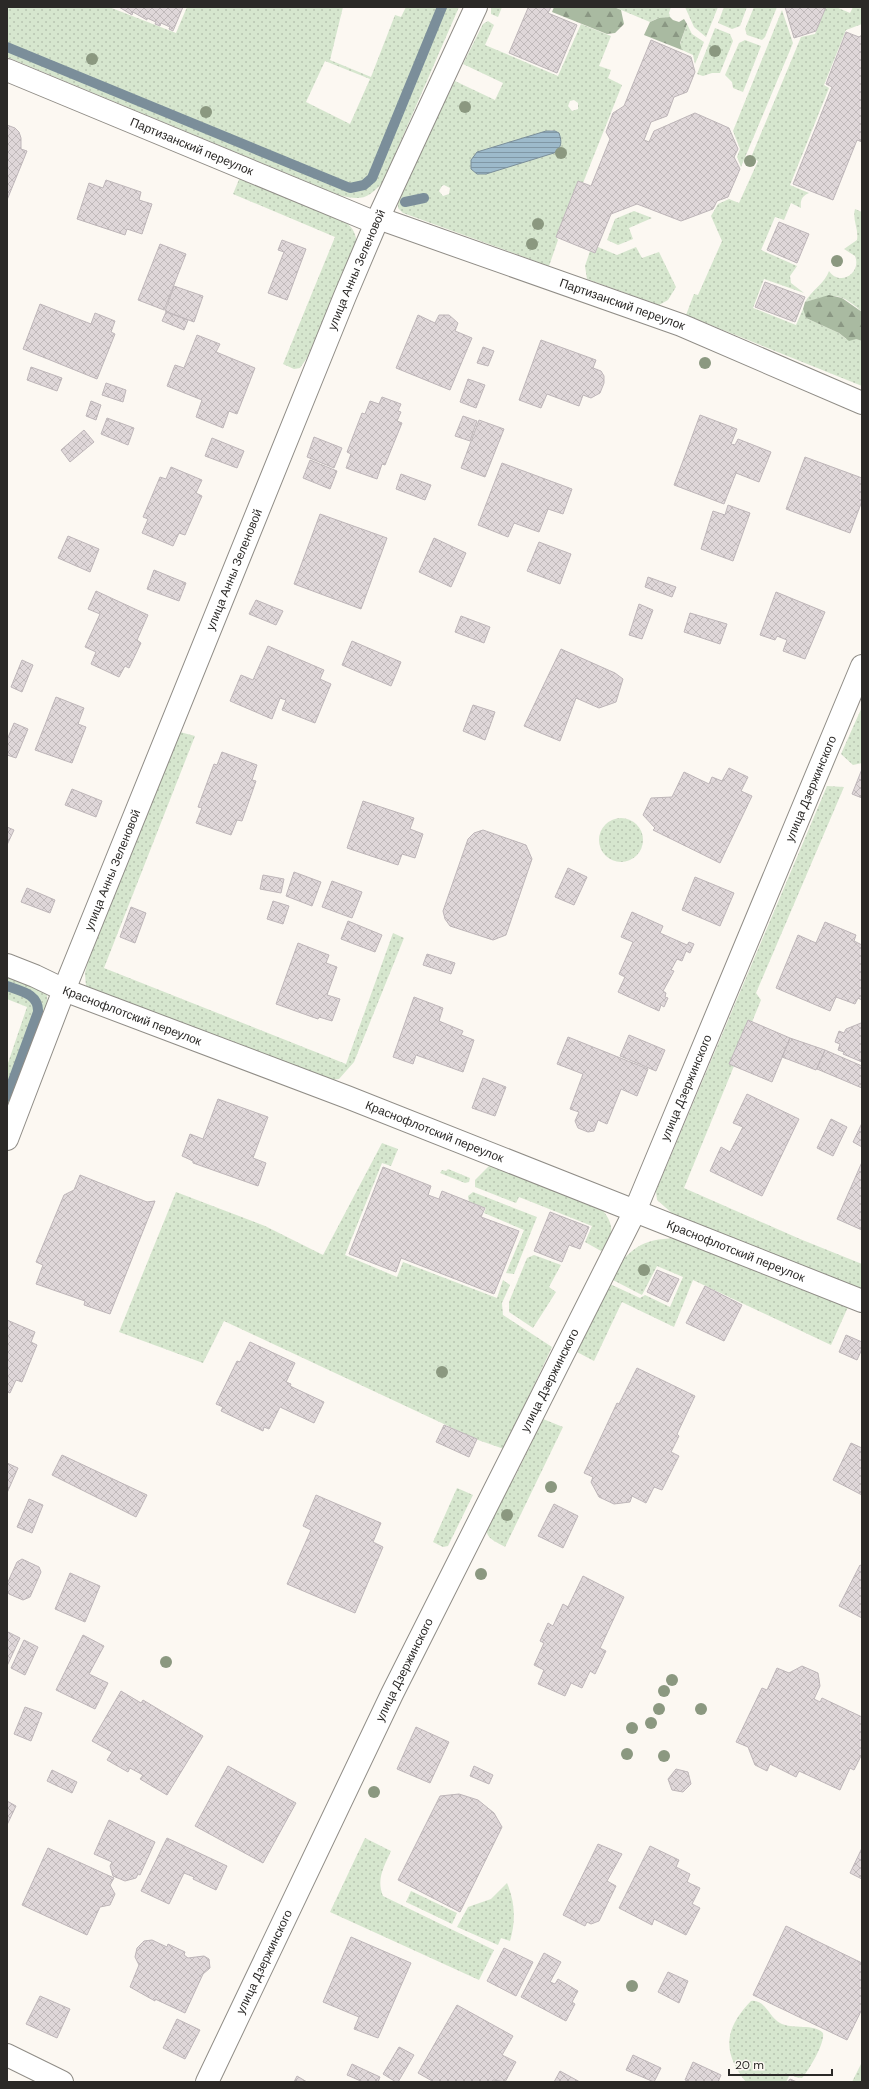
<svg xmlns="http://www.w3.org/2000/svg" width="869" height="2089" font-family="'DM Sans',sans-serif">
  <defs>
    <pattern id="grass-dots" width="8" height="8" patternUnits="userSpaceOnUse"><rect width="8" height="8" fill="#d6e6ce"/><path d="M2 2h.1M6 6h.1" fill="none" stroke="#b8c5b1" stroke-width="1.8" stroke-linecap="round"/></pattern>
    <pattern id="forest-firs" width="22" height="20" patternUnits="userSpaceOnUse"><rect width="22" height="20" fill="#a9baa1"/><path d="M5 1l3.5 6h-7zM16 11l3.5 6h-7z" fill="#8a9783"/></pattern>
    <pattern id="water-rules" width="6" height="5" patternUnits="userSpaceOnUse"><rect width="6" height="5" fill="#9dbacb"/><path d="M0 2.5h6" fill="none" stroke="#8097a5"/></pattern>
    <pattern id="building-cross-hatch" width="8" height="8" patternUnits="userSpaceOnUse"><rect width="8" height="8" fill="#dfd7d9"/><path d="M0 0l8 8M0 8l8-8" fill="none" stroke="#c0b9ba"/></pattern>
  </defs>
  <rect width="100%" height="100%" fill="#fcf8f2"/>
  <path fill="url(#grass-dots)" fill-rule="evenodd" d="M7,7H109L176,33L187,7H343L330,60L371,77L395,15L401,17L406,7H459L383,182C368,199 361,201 339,195L7,57ZM325,61L370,79L350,124L306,102Z
    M491,7H502L498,17L491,14Z
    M614,7H671L669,13L670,17L656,19L650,22Z
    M685,7H718L706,37L694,27Z
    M724,7H747L740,26L732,29L718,23Z
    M754,7H777L765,37L762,40L747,35L745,29Z
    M826,7H836L850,13L853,7H862V24L846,30L824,85L829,88L790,185L809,193C802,196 800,200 801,208L791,203L784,220L775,217L761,250L797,266L790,276L791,283L804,293L764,279L753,308L796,325L803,309L806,318L839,333L846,339H856L862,341V386L686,315L694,294L698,295L722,241L711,216L718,204L729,199L739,203L758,161L752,158V155L801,37L815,34Z
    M782,10L793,43L741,167L737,157L740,149L733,131Z
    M488,21L494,25L485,45L558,76L581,24L611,36L599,66L611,70L608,78L622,85L583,183L578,181L556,237L558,240L549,266L403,213L398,208V195L455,81L495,100L503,83L463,64L483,24ZM574,100L578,103V109L572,111L568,106L570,101ZM551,130L559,133L486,174ZM444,185L450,188L449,194L443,196L439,191L442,186Z
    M687,24L692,34L704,42L695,64L693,55L682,50L680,44Z
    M715,28L730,34L733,41L720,73H712L703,76L697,74Z
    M745,40L761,46L743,92L733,88L732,82L725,75L739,43Z
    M240,177L342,220C352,226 355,231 357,243L307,358L300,368L294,369L283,364L335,237L233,194Z
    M855,209L862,212V312C838,290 833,295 805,302C812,290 825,283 829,271C840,287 862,273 855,256L844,249L857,240C859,229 852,220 855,209Z
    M634,211L652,218L629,228L633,239L618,245L607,240L615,219Z
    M598,247L617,255L636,247L642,258L659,252L676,287L668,300L659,305L587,279L585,266L590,251L595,253Z
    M862,707V763L853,765L841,754Z
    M176,731L195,736L104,968L346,1064L393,933L404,938L354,1062L339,1079L331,1080L227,1039L119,1002L86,987L85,973L94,938Z
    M827,786L844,787L756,993L761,1000L752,1022L748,1020L730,1063L734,1066L684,1188L800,1239L862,1264V1294L673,1214L657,1200L656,1191Z
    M599 840a22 22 0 1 1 44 0a22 22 0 1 1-44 0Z
    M7,974L32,984L47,995L48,1011L7,1119V1066L27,1007L7,999Z
    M382,1143L398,1149L391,1166L382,1163L345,1255L397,1277L403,1262L497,1298L503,1280L510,1285L502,1303L503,1315L552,1347L504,1449L478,1440L224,1321L203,1363L119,1332L176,1192L265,1226L323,1255Z
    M491,1164L599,1206C614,1222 616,1235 601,1251L585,1242L592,1226L519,1197L516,1203L475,1187V1180Z
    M448,1169L470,1178L469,1182L465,1183L440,1173L442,1170L446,1171Z
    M473,1192L537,1217L514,1274L506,1273L524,1230L484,1213L486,1208L469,1202L468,1196Z
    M681,1238L848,1307L831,1345L693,1280L674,1327L622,1302L594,1361L577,1352L610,1284L640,1298L645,1295L670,1307L683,1277L657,1266L642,1295L611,1279C628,1247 644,1238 681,1238Z
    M534,1255L561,1265L549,1287L556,1292L533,1328L509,1312V1302L527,1258Z
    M543,1419L563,1427L505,1547C497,1542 485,1539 487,1528L511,1478L514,1479Z
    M457,1488L473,1495L448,1546L443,1547L433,1542Z
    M365,1838L391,1851C384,1867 376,1879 383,1896L494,1950L479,1980L330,1912Z
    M507,1883C515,1902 516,1921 510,1941L501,1938L498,1945L457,1927L468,1907L491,1899Z
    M411,1891L457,1913L452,1924L406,1902Z
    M751,2001C765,1999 769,2017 780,2023C793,2030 814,2023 823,2033C825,2043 809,2070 802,2078L795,2077L790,2074L786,2082H746C722,2052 724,2029 751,2001Z
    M862,2062V2082H852Z"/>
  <path fill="url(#forest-firs)" d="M554,7H614L621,10L624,24L615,33L607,34L552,12Z
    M670,17L673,20L679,22L684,19L687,24L680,43L682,50L644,35L650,22L659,18Z
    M829,295L842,298L862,312V341L856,339L849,341L839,333L806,318L803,309L805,302Z"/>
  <path fill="url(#water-rules)" stroke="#7b8e9a" d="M546,131H555L559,133C562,142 562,147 554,153L486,174H477L471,169V160L477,152Z"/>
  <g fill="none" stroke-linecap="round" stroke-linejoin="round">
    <path stroke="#7b8e9a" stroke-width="10" d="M7,47L350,188L364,185L372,178L442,7
      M405,202L424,198
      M7,986C21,991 39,994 38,1012L7,1097"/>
  </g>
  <path fill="url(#building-cross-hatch)" stroke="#beb6b9" d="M119,7H183L173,31L169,29L170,27L161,23L160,26L155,24L156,22L147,18V20L133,12L132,15Z
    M526,7H551L548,13L577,25L557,73L509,53L528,8Z
    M785,7H826L816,31L794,38Z
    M846,32L859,37L862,35V142L857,140L833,200L793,184L832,87L826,84Z
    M651,40L691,57L695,72L687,92L674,97L667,116L651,122L644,140L649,142L654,131L695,113L729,128L738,149L734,157L740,169L728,197L717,201L713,209L681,221L637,204L611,214L595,253L556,237L578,181L591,186L610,139L606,132L613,113L624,106Z
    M7,125L15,128L19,132L21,138V149L27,151L7,200Z
    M106,180L141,192L139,200L152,204L142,234L127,229L125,235L77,219L89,183L103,188Z
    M779,222L809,234L797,263L767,250Z
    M282,240L306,249L287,300L268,293L284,252L278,250Z
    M160,244L186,254L164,310L138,300Z
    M765,282L805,297L795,322L755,307Z
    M174,286L203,296L194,322L165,311Z
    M40,304L91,324L95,313L115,321L111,332L115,334L97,379L23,349Z
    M166,312L188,320L184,330L162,321Z
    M418,315L435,323L439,315H449L458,323L455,331L472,338L450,390L396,368Z
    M197,335L220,344L216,352L255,368L237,414L229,411L223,428L196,417L202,400L167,386L175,365L184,368Z
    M541,340L596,360L593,368L601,371L604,376V383L600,393L591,398L583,395L579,406L547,394L541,408L519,400Z
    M483,347L494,351L488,366L477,363Z
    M31,367L62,378L57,391L27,380Z
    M468,379L485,385L476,408L460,402Z
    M106,383L126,390L123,402L102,395Z
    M382,397L401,404L398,411L401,412L397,421L402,423L385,465L382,464L377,479L346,468L351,454L347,452L362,413L365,414L370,401L379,404Z
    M91,401L101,405L96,420L86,416Z
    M700,415L737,429L731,444L735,445L738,439L771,452L759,482L736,473L724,504L674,485Z
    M463,416L477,421L470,441L455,436Z
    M107,418L134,428L128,445L101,434Z
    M479,420L504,429L485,477L461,468Z
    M84,430L94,442L70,462L61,450Z
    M314,437L342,448L334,468L307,457Z
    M212,438L244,451L237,468L205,456Z
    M805,457L862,478V501L850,533L786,509Z
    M310,460L337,471L330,489L303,478Z
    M502,463L572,489L563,514L548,509L539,532L514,523L508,537L478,525Z
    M171,467L202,480L196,493L202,496L185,535L179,533L173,546L142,533L148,519L143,517L160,477L166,479Z
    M401,474L431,485L425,500L396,489Z
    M728,505L750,513L733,561L701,549L713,511L725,515Z
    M320,514L387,538L361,609L294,584Z
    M68,536L99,549L90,572L58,558Z
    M434,538L466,553L451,587L419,572Z
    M539,542L571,554L560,584L527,571Z
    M154,570L186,583L179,601L147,589Z
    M648,577L676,587L672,597L645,587Z
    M96,591L148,615L137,640L141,643L129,668L125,666L119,677L91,664L96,652L85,647L100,614L88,609Z
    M776,592L825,612L805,659L783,651L787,640L777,636L775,640L760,635Z
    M256,600L283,611L276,625L249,614Z
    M639,604L653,610L642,639L629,635Z
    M690,613L727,624L720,644L684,632Z
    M461,616L490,627L484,643L455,632Z
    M352,641L401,662L391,686L342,665Z
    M268,646L324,670L320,679L331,684L315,723L282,710L286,700L280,698L272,719L230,701L241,675L253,680Z
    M561,649L615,673L623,679L616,702L599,708L576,698L560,741L524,726Z
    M22,660L33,665L22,692L11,687Z
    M56,697L84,708L78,724L86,727L72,763L35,750Z
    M473,705L495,712L485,740L463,731Z
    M14,723L28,729L16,758L7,755V740Z
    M222,752L257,765L252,780L256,781L242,821L237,820L231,835L196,823L202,808L198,807L214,764L217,765Z
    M729,768L748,777L741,791L752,796L720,863L653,830L655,828L643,815L651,798L672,797L684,772L709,784L712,777L722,781Z
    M862,769V798L852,794Z
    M72,789L102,801L96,817L65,805Z
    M363,801L414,818L410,829L423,834L415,858L402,854L398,865L347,848Z
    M7,827L14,830L7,845Z
    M483,830L526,845L532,859L506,935L493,940L450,926L445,919L443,911L468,839L474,833Z
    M568,868L587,877L574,905L555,897Z
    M294,872L321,882L312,906L286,896Z
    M263,875L284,879L281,893L260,889Z
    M695,877L734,893L720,926L682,910Z
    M332,881L362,892L352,918L322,907Z
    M27,888L55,900L50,913L21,902Z
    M273,901L289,906L283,924L267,919Z
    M131,907L146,913L135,943L120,937Z
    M632,912L663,926L660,933L687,945L689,942L694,944L690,953L686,951L682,961L677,959L671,970L674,971L663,991L666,993L665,997L668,998L664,1007L661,1005L659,1011L618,992L625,977L619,974L633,942L621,937Z
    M348,921L382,935L375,952L341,939Z
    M825,922L856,935L854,941L862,945V1000L858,998L855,1004L836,997L830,1011L776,988L798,935L816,943Z
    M298,943L329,955L326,963L337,967L327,995L340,999L332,1021L319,1017L318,1019L276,1004Z
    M427,954L455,963L451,974L423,965Z
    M414,997L443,1008L439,1021L463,1031L461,1035L474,1040L463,1072L416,1055L413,1064L393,1057Z
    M748,1020L790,1038L772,1082L729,1064Z
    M861,1023H862V1062L843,1054L844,1052L838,1050L840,1044L835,1042L839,1031L844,1033L846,1029Z
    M629,1035L665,1050L656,1071L620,1056Z
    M568,1037L648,1069L637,1096L621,1089L607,1124L598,1120L594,1131L588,1132L578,1128L575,1121L579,1112L570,1109L583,1074L557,1064Z
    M790,1038L825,1050L816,1070L782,1057Z
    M825,1050L862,1066V1088L817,1069Z
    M483,1078L506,1087L495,1116L472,1108Z
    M747,1094L799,1119L762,1196L710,1171L721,1147L730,1152L743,1127L733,1123Z
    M218,1099L268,1117L253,1158L266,1163L258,1186L193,1163V1161L182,1156L190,1134L203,1139Z
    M831,1119L847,1127L833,1156L817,1148Z
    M862,1123V1147L853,1142Z
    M862,1162V1230L837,1219Z
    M383,1167L431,1186L428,1195L439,1199L442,1191L485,1208L481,1217L519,1231L494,1294L401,1258L396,1272L349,1254Z
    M80,1175L147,1202L155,1201L110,1314L84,1305L85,1301L36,1284L43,1265L36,1262L64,1195L74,1190Z
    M550,1212L589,1227L580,1249L569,1245L562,1262L534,1251Z
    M657,1270L679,1279L668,1302L647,1292Z
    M705,1286L742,1305L724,1341L686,1323Z
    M7,1320L35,1332L31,1342L37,1345L22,1382L16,1380L10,1393L7,1392Z
    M846,1335L862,1342V1349L857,1360L839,1352Z
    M250,1342L295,1363L286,1382L291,1384L290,1386L324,1402L314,1423L280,1407L269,1429L264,1427L263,1431L221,1411L223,1407L216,1404L237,1361L240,1362Z
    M637,1368L695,1396L677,1434L679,1436L671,1452L679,1456L662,1490L654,1487L646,1503L632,1496L630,1502L614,1504L599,1497L591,1482L593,1477L584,1473L617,1403L619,1404Z
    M444,1425L477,1439L469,1457L436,1442Z
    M851,1443L862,1448V1495L833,1480Z
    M62,1455L147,1495L136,1517L52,1475Z
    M7,1463L18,1468L7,1493Z
    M316,1495L381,1523L373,1542L383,1547L355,1613L287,1584L311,1530L303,1526Z
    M29,1499L43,1505L32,1533L17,1527Z
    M554,1504L578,1516L563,1548L538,1536Z
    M22,1559L39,1567L41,1572L30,1597L23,1600L9,1594L7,1590V1584L17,1562Z
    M860,1565L862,1566V1618L839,1606Z
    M70,1573L100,1586L85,1622L55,1609Z
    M583,1576L624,1597L600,1648L606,1651L595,1674L590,1671L582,1688L571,1683L565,1696L538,1684L544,1670L534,1665L544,1643L540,1641L548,1623L553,1626L563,1604L568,1607Z
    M8,1632L20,1638L7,1666V1635Z
    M83,1635L104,1646L89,1674L108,1683L95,1709L56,1690Z
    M24,1640L38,1647L25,1675L11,1668Z
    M802,1666L818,1673L820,1686L814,1699L820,1702L822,1698L862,1717V1754L854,1770L850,1768L840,1790L799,1771L796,1777L770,1764L767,1771L755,1765L748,1747L736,1742L762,1688L767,1690L777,1668L789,1673Z
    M121,1691L141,1703L143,1700L203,1736L167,1795L140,1779L143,1775L130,1768L128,1772L107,1760L112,1752L92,1741Z
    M25,1707L42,1713L31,1741L14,1734Z
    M416,1727L449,1742L430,1783L397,1769Z
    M228,1766L296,1803L263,1863L195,1826Z
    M474,1766L493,1775L489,1784L470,1776Z
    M676,1769L688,1772L691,1784L683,1792L672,1790L668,1779Z
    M52,1770L77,1782L72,1793L47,1781Z
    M459,1794L478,1800L494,1813L502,1827L460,1912L398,1880L440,1796Z
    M7,1801L16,1806L7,1825Z
    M109,1820L155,1842L140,1875L138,1874L136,1878L125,1881L113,1876L110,1866L112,1862L94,1854Z
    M167,1838L227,1866L216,1890L193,1879L194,1877L184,1873L169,1904L141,1891Z
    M598,1844L622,1854L607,1881L616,1886L599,1921L591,1924L587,1922L585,1926L563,1915Z
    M650,1846L679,1860L676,1867L690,1874L687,1882L700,1888L692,1904L700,1908L686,1935L654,1919L652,1925L619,1908Z
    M48,1848L114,1878L110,1885L115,1894L110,1905L100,1907L87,1935L22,1905Z
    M862,1848V1879L850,1873Z
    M786,1926L862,1963V2009L847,2040L753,1995Z
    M351,1937L411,1963L378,2038L354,2029L359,2017L323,2002Z
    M152,1940L167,1947L168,1944L185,1952L184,1955L188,1958L204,1956L209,1959L210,1968L203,1974L185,2013L155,1999V2001L130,1987L139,1965L135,1957L137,1948L144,1941Z
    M504,1948L533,1962L516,1996L487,1981Z
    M544,1953L561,1962L550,1982L555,1984L558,1979L578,1991L572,2002L575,2004L566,2021L521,1997Z
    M668,1972L688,1981L679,2003L658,1992Z
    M40,1996L70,2009L57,2038L26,2024Z
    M457,2005L513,2036L502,2055L516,2062L505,2082L493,2080L492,2082H434L418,2073Z
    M177,2019L200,2030L185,2059L163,2048Z
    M399,2047L414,2055L398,2082H396L383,2074Z
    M633,2055L661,2068L654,2082L626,2070Z
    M693,2062L721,2075L718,2082H690L685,2080Z
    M352,2064L380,2077L378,2082H363L347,2075Z
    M560,2071L580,2082H554Z
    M297,2076L307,2082H294Z
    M790,2079L797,2082H788Z"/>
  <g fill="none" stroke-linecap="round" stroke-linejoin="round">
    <g stroke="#908d87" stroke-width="24">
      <g id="minor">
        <path id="s1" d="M7,70L376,223"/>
        <path id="s2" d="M378,218L681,325L862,403"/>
        <path id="s3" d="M7,965L35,976L64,990L347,1097L862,1301"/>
        <path id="s4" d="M7,1139L64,990L345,296L376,223L476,7"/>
        <path id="s5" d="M207,2082L392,1694L635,1211L862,666"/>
      </g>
    </g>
    <g stroke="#908d87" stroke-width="24">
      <path id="tertiary" d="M7,2055L62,2082"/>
    </g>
    <use href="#minor" stroke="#fff" stroke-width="22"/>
    <use href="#tertiary" stroke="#fff" stroke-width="22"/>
  </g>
  <g fill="#8b9880">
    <circle cx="715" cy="51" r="6"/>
    <circle cx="92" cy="59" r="6"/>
    <circle cx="465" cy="107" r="6"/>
    <circle cx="206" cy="112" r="6"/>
    <circle cx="561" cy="153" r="6"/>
    <circle cx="750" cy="161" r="6"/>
    <circle cx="538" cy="224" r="6"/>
    <circle cx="532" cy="244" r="6"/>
    <circle cx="837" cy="261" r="6"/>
    <circle cx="705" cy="363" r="6"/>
    <circle cx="644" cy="1270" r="6"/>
    <circle cx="442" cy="1372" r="6"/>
    <circle cx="551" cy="1487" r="6"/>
    <circle cx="507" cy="1515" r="6"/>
    <circle cx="481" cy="1574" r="6"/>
    <circle cx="166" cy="1662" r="6"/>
    <circle cx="672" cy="1680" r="6"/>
    <circle cx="664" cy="1691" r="6"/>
    <circle cx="659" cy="1709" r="6"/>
    <circle cx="701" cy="1709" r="6"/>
    <circle cx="651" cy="1723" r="6"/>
    <circle cx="632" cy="1728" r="6"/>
    <circle cx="627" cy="1754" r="6"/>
    <circle cx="664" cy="1756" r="6"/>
    <circle cx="374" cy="1792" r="6"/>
    <circle cx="632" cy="1986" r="6"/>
  </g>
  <g text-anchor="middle" stroke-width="3" stroke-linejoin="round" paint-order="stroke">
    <g font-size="12" fill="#2b2927" stroke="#fcf8f2">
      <text dy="4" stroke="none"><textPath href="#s1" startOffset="200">Партизанский переулок</textPath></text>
      <text dy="4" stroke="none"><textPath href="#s4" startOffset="937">улица Анны Зеленовой</textPath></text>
      <text dy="4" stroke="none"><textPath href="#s2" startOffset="259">Партизанский переулок</textPath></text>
      <text dy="4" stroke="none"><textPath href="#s4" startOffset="613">улица Анны Зеленовой</textPath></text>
      <text dy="4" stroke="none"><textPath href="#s5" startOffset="1428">улица Дзержинского</textPath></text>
      <text dy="4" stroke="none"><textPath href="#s4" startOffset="289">улица Анны Зеленовой</textPath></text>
      <text dy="4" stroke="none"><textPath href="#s3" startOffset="135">Краснофлотский переулок</textPath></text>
      <text dy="4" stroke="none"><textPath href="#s5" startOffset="1104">улица Дзержинского</textPath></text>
      <text dy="4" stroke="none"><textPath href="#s3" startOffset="459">Краснофлотский переулок</textPath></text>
      <text dy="4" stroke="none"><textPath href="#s3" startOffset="783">Краснофлотский переулок</textPath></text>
      <text dy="4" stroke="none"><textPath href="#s5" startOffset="781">улица Дзержинского</textPath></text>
      <text dy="4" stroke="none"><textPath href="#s5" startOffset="457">улица Дзержинского</textPath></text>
      <text dy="4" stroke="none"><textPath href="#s5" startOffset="133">улица Дзержинского</textPath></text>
    </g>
  </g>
  <rect width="869" height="2089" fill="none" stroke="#2b2927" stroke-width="16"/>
  <path d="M729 2069v6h103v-6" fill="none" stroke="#2b2927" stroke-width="2"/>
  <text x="735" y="2069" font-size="12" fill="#2b2927" stroke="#fcf8f2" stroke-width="3" paint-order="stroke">20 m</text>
</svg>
